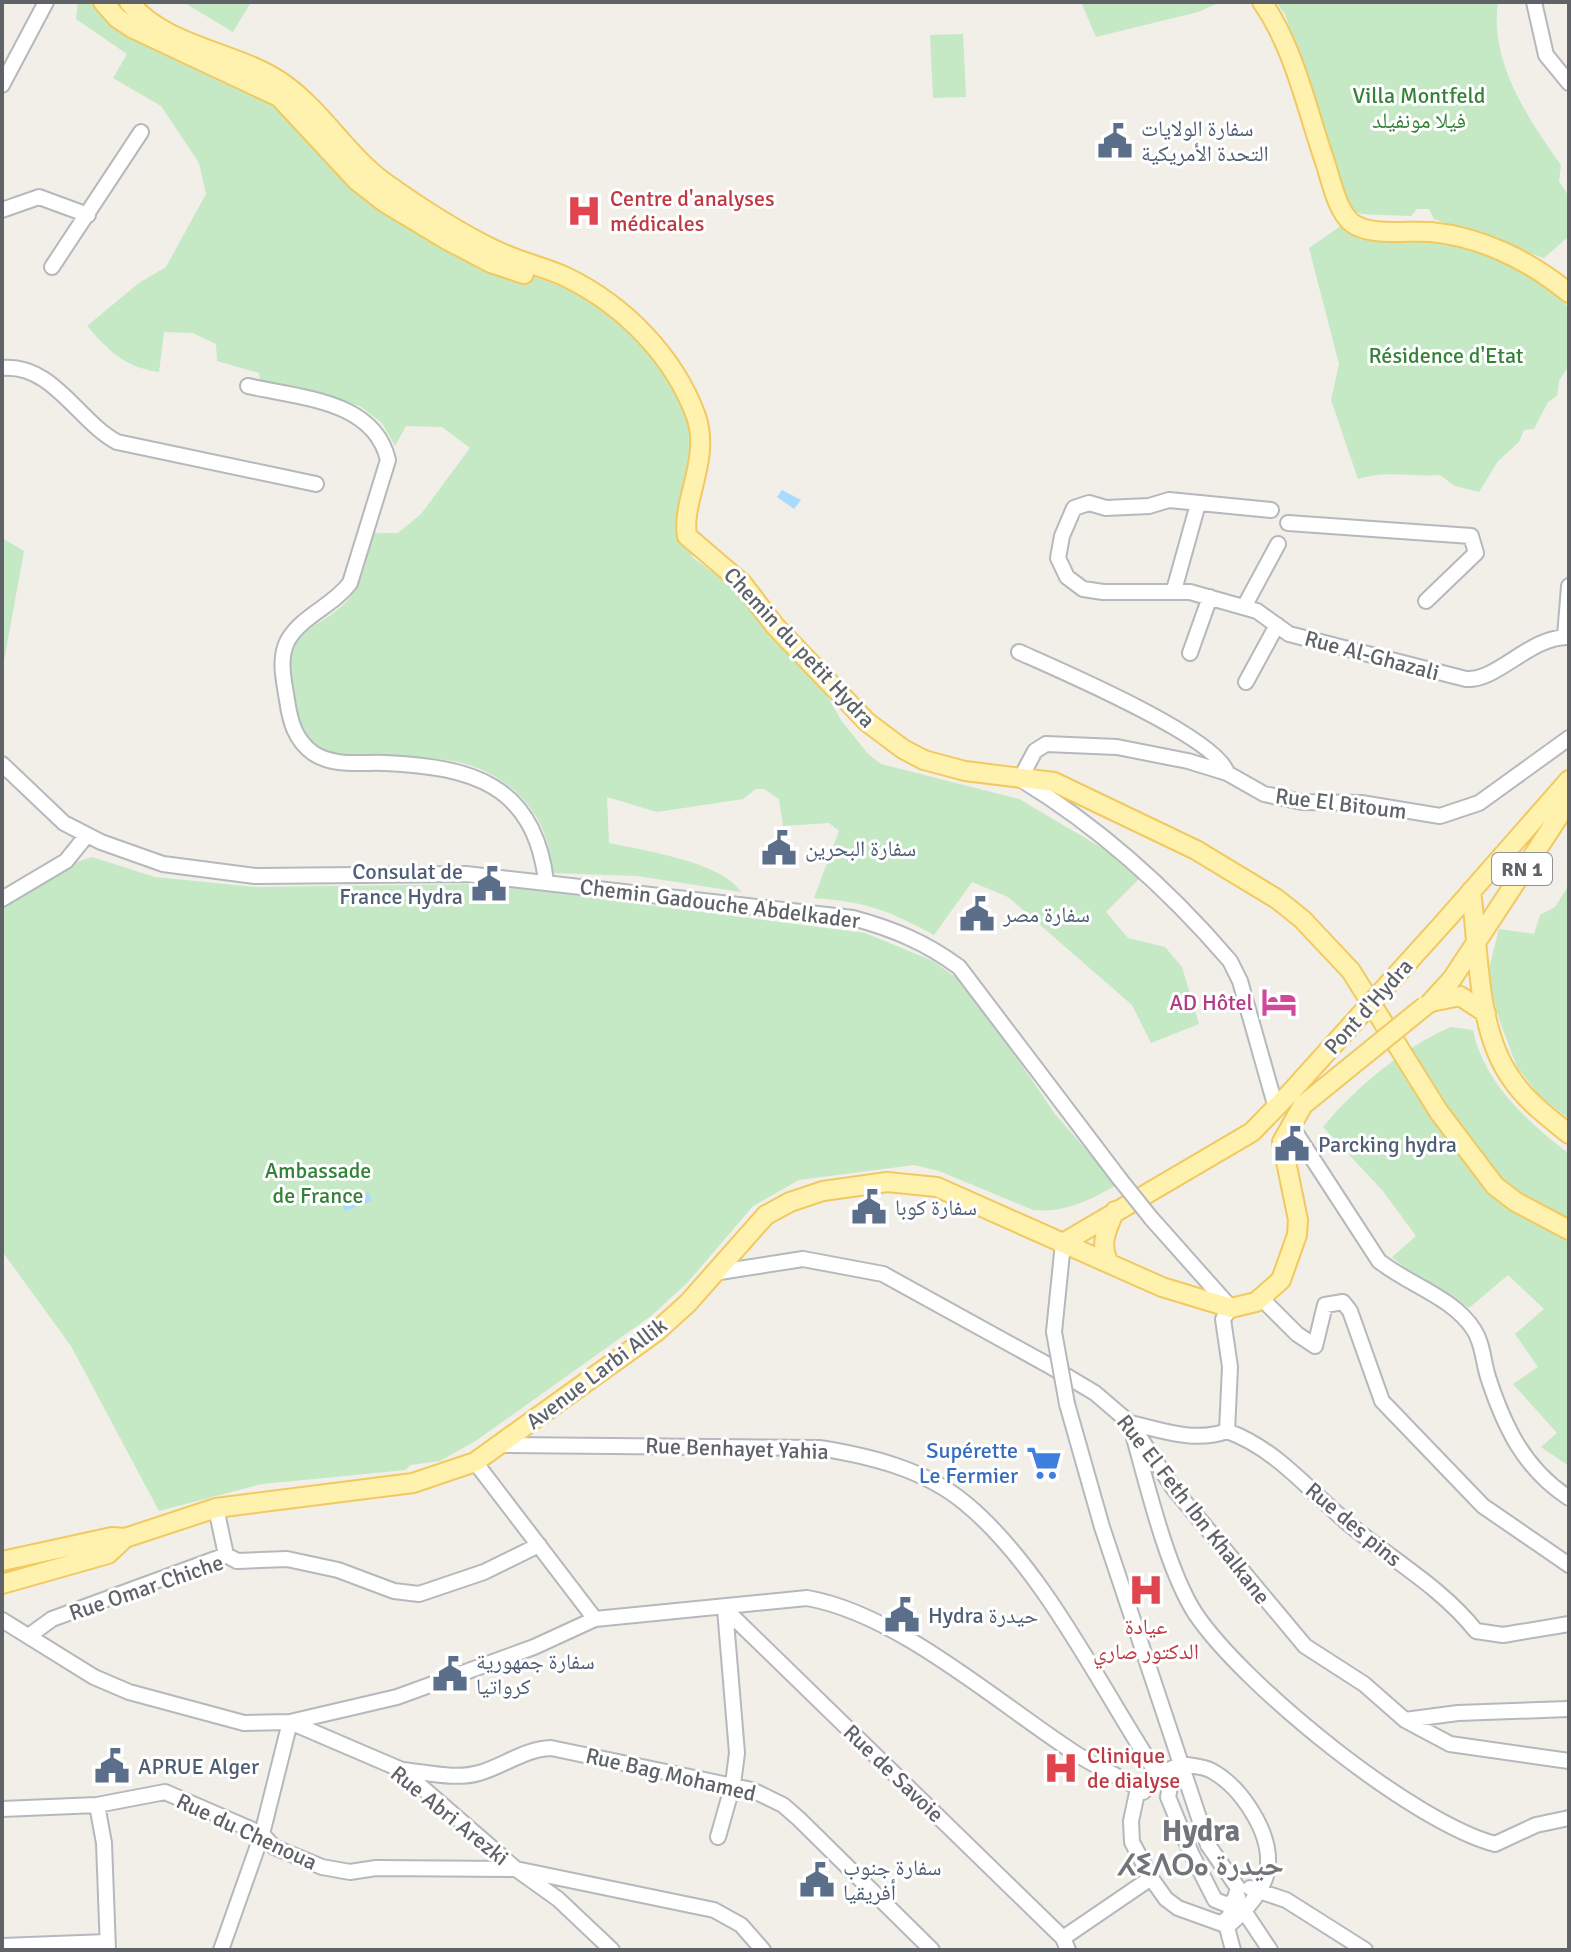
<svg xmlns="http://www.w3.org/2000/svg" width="1571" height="1952" font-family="Signika,'Noto Naskh Arabic','Noto Sans Tifinagh',sans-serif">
  <rect width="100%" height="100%" fill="#f1efe8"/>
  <path fill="#c5e8c5" d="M78,2H91L108,17L263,91L524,274C594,294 657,335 684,406C687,415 694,425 695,435C699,476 682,516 692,557L727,583L775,639L805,657L841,720L868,754L881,764L1019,799L1109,852L1140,878L1106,912L1128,938L1165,947L1182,967L1199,1024L1151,1043L1132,1005L1008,897L972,882L934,935C888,910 867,902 814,898L839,831L829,823L783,826L779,799L764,789H756L743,799L657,812L607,797L609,843C642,850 723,862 741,892L637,876L551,873C553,814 504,767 446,760C407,754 356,766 320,747C300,736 295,710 292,689C283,624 315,635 348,600C364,581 367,556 373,533H398L421,514L470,448L442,427L406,426L395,446L382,423L360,406L260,381L259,373L217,361L216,344L193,333L164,332L159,372C124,367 109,351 87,326L139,283L166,267L206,194L199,163L161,106L113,78L127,54L76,19Z
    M183,2H251L233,32Z
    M1081,2H1221L1198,12L1096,37Z
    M1276,2H1498C1489,61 1528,119 1561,165L1559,181L1569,197V236L1544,258L1434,219L1429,209H1417L1411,216L1361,214L1350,209L1285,14Z
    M963,34L966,97L933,98L930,35Z
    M1342,225C1427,241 1505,242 1569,308V365L1559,381L1557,396L1548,402L1534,429L1524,430L1519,442L1498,461L1479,492L1455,486L1440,475C1410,477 1387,470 1358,479L1331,400L1339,364L1309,248Z
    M2,538L24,551L2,672Z
    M92,857L155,877L255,887L486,884L865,933L933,961L958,979L996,1027L1055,1114L1117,1185C1089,1200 1066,1213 1033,1210L939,1171L914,1165L799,1180L753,1206L688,1282L651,1316L477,1440L440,1461L410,1465L406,1470L262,1484L159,1511L71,1346L2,1251V908L74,863Z
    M1569,885V1119L1539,1095L1517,1067L1500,1022L1487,977L1499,929L1534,934L1540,915L1555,907Z
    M1451,1027L1473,1030C1484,1083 1527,1121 1569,1154V1466L1541,1447L1557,1433L1513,1384L1538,1367L1515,1334L1544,1309L1508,1275L1469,1308L1417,1278L1392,1257L1416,1236L1383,1191L1323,1127C1355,1088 1404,1047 1451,1027Z"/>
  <path fill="#aadaff" d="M782,490L801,500L794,509L777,497Z
    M368,1192L372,1201L345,1211L341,1202Z"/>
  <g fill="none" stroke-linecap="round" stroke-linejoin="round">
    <path stroke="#ccccc8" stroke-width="18" stroke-dasharray="18 9" stroke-linecap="butt" d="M2,1572L65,1555"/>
    <g stroke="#b5b8bc" stroke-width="18">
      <path id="minor" d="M1534,2L1546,55L1569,83
        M2,85L46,2
        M2,210L39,197L88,215
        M52,267L141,132
        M2,368C52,363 78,421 117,442L316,484
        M248,386C300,398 374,400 388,460L350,583C333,606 303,615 288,640C278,658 284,681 287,700C290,721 295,740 313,753C334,767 361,762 385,763C472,767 534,784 546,881
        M1271,510L1169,500L1149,506L1106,508L1089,503L1074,508L1062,536L1058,558L1067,577L1083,589L1103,592H1190L1257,611L1289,634L1466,679C1498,681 1530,636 1569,637
        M1288,523L1471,536L1476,553L1426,601
        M1174,590L1198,504
        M1244,607L1278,544
        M1565,637L1569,586
        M1019,652C1057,669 1219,738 1227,773
        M1190,653L1210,597
        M1246,682L1277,625
        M2,764L64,823L101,842L163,864L255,876L466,874L853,918C893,929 925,942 959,967L1119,1178
        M2,899L66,861L87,835
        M1276,1108L1240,981L1230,961C1170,891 1099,827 1020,779L1035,751L1046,744L1117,747L1188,761L1227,773L1264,794L1302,802L1361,803L1440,816L1479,803L1569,738
        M1290,1124L1379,1261C1409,1285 1453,1297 1474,1330C1483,1344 1483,1361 1488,1377C1504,1426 1524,1469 1569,1498
        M1151,1218L1231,1308L1223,1319L1230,1367L1227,1431
        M713,1273L803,1259L883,1274L1048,1365L1095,1393L1130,1423L1174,1489L1305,1646L1364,1684L1405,1720L1450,1744L1569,1761
        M1262,1299L1297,1334L1315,1346L1325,1305L1343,1302L1350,1311L1382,1401L1483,1506L1569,1565
        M1054,1332L1063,1243
        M1067,1404L1102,1527L1208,1845L1238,1888L1227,1924
        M499,1445L819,1448C870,1456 924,1469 965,1503C1044,1568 1101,1689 1158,1775
        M475,1462L595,1619
        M216,1508L226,1555
        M725,1609L1063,1938L1068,1950
        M2,1620L94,1677L129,1692L244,1723L290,1722L402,1770L516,1869L558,1899L612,1950
        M1569,1624L1503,1635L1476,1631C1441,1587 1392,1560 1349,1524C1309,1491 1277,1449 1227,1431C1194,1443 1162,1430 1130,1423C1145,1476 1166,1568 1195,1613C1243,1685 1412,1822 1495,1844L1536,1825L1569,1818
        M30,1635L52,1619L226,1555L237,1561L287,1559L338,1570L394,1591L419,1594L484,1572L539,1545
        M1405,1720L1458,1713L1569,1709
        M290,1722L397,1697L534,1647L595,1619L807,1598C899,1614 1000,1705 1078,1755C1097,1767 1118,1776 1138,1788
        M1181,1764C1191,1766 1203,1766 1212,1771C1241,1787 1270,1831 1268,1864C1267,1889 1245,1911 1228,1926L1178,1908L1166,1899L1151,1878L1132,1842L1131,1821L1138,1788L1143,1792L1158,1775Z
        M402,1770C426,1772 455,1780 479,1773C504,1766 524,1749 551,1748L752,1790L783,1805L799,1819L932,1950
        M1183,1770L1172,1777L1168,1797L1191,1853L1215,1900L1228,1905L1238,1897
        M97,1805L104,1843L108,1950
        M2,1809L97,1805L165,1792L262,1834L274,1847L322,1867L350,1872L376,1868L516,1869L714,1910L741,1925L763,1950
        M718,1837L733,1784L737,1753L725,1609
        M1250,1888L1286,1900L1365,1950
        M1244,1911L1270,1950
        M1225,1920L1233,1950
        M1063,1938L1151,1878
        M2,1946L107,1942
        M221,1950L262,1834L290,1722"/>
    </g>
    <g stroke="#f2c960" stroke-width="22">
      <path id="major" d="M103,2L117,18L132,28L279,97L357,181L384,202L447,240L491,263L524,274
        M129,2C166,48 238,51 284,84C322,111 346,154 384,182C419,207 454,230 493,249C516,261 542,266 566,277C624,305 674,356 696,416C711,459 681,502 687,536L742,583L775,626L867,722L903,749L924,760L965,771L1054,782L1196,850L1277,899L1302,919L1351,971L1439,1112L1495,1186L1516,1202L1569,1230
        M1262,2C1294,47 1307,110 1325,162C1331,180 1337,211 1352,223C1371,237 1408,230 1431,232C1482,237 1530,261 1569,293
        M1471,891C1479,948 1476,1029 1511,1078C1526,1101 1548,1117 1569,1134
        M1447,919L1569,780
        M1431,1002L1460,996L1486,1013
        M1430,1003L1452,979L1569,801
        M1282,1142L1303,1105
        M1063,1243L1252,1132L1289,1094
        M1110,1264C1098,1246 1107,1228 1115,1211
        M2,1561L112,1537L125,1538L216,1508L413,1483L475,1462L656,1332L688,1303L766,1215L790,1202L823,1191L887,1182L937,1187L1162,1287L1231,1308L1256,1302L1281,1280L1297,1235L1298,1220L1282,1142
        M2,1584L108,1554L125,1538"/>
    </g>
    <use href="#minor" stroke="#fff" stroke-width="14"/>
    <use href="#major" stroke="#fff2af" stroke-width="18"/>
    <g stroke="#b5b8bc" stroke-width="18" stroke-linecap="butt">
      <path id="minor-bridge" d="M1119,1178L1151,1218
        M1054,1332L1067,1404"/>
    </g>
    <g stroke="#f2c960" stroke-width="22" stroke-linecap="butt">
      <path id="major-bridge" d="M1289,1094L1447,919
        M1303,1105L1425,1006"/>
    </g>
    <use href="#minor-bridge" stroke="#fff" stroke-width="14"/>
    <use href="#major-bridge" stroke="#fff2af" stroke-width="18"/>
  </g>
  <defs>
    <g id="civic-bare" transform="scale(2.76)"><path d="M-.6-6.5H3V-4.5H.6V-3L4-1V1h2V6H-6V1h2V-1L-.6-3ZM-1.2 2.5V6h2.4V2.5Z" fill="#5c6f8a" stroke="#fff" stroke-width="2.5" paint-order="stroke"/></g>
    <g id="hospital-bare" transform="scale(2.76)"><path d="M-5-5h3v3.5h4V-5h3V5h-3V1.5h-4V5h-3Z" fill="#e0444e" stroke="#fff" stroke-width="2.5" paint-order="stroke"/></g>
    <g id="hotel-bare" transform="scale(2.76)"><path d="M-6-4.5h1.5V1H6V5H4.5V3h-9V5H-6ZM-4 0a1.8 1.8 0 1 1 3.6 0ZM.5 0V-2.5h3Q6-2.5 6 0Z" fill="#d1479c" stroke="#fff" stroke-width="2.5" paint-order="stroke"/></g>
    <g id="supermarket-bare" transform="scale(2.76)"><path d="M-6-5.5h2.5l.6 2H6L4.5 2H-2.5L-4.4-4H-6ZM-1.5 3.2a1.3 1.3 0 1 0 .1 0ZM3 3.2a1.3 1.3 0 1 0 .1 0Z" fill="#3f7fe0" stroke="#fff" stroke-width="2.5" paint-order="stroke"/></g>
  </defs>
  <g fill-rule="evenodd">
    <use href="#civic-bare" x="1115" y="141"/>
    <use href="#hospital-bare" x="584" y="211"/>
    <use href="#civic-bare" x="779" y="848"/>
    <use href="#civic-bare" x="489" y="884"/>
    <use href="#civic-bare" x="977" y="914"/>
    <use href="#hotel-bare" x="1279" y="1002"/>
    <use href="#civic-bare" x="1292" y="1144"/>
    <use href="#civic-bare" x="869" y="1207"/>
    <use href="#supermarket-bare" x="1044" y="1463"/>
    <use href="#hospital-bare" x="1146" y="1590"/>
    <use href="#civic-bare" x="902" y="1615"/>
    <use href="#civic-bare" x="450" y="1674"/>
    <use href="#civic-bare" x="112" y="1766"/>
    <use href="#hospital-bare" x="1061" y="1768"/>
    <use href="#civic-bare" x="817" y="1880"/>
  </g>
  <g text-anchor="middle" stroke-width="6" stroke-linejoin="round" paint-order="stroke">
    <rect fill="#fff" stroke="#8f9295" stroke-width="2" x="1492" y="853" width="60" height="32" rx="6"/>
    <g font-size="20" font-weight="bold" fill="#5f6368">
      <text x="1522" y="876">RN 1</text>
    </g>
    <g font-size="22" fill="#348238" stroke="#fff">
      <text x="1419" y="103">Villa Montfeld<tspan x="1419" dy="25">فيلا مونفيلد</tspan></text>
      <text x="1446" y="363">Résidence d'Etat</text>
      <text x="318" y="1178">Ambassade<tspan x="318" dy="25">de France</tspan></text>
    </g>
    <g font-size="22" fill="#4e5e75" stroke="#fff" text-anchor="start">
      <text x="1141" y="136">سفارة الولايات<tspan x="1141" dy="25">التحدة الأمريكية</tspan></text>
      <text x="805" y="856">سفارة البحرين</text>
      <text x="463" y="879" text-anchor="end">Consulat de<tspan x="463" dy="25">France Hydra</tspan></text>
      <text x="1003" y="922">سفارة مصر</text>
      <text x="1318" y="1152">Parcking hydra</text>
      <text x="895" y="1215">سفارة كوبا</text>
      <text x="928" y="1623">Hydra حيدرة</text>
      <text x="476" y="1669">سفارة جمهورية<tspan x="476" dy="25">كرواتيا</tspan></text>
      <text x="138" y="1774">APRUE Alger</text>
      <text x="843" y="1875">سفارة جنوب<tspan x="843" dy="25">أفريقيا</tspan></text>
    </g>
    <g font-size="22" fill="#be3a42" stroke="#fff" text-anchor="start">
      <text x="610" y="206">Centre d'analyses<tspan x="610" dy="25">médicales</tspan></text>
      <text x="1146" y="1634" text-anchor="middle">عيادة<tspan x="1146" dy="25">الدكتور صاري</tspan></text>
      <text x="1087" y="1763">Clinique<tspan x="1087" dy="25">de dialyse</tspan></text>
    </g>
    <g font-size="22" fill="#5f6368" stroke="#fff">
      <text transform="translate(800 647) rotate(47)" y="8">Chemin du petit Hydra</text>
      <text transform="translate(1372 655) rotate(15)" y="8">Rue Al-Ghazali</text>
      <text transform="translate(1341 803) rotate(7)" y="8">Rue El Bitoum</text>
      <text transform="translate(720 903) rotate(7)" y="8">Chemin Gadouche Abdelkader</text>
      <text transform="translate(1368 1006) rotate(-48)" y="8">Pont d'Hydra</text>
      <text transform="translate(596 1373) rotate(-37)" y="8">Avenue Larbi Allik</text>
      <text transform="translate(737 1448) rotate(2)" y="8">Rue Benhayet Yahia</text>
      <text transform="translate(1194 1509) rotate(52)" y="8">Rue El Feth Ibn Khalkane</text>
      <text transform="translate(1354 1524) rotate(40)" y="8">Rue des pins</text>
      <text transform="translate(146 1587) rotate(-19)" y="8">Rue Omar Chiche</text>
      <text transform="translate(894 1773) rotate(44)" y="8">Rue de Savoie</text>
      <text transform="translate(671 1774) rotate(13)" y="8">Rue Bag Mohamed</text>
      <text transform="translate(450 1815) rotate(39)" y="8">Rue Abri Arezki</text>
      <text transform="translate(247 1831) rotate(25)" y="8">Rue du Chenoua</text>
    </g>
    <g font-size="22" fill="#b23c85" stroke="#fff" text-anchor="end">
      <text x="1253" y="1010">AD Hôtel</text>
    </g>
    <g font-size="22" fill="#366cbe" stroke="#fff" text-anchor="end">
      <text x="1018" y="1458">Supérette<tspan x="1018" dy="25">Le Fermier</tspan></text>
    </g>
    <g font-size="30" font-weight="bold" fill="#70757a" stroke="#fff">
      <text x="1201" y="1841">Hydra<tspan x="1201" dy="34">ⵃⵉⴷⵔⴰ حيدرة</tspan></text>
    </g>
  </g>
  <rect width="1571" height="1952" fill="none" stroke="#5f6368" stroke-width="8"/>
</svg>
